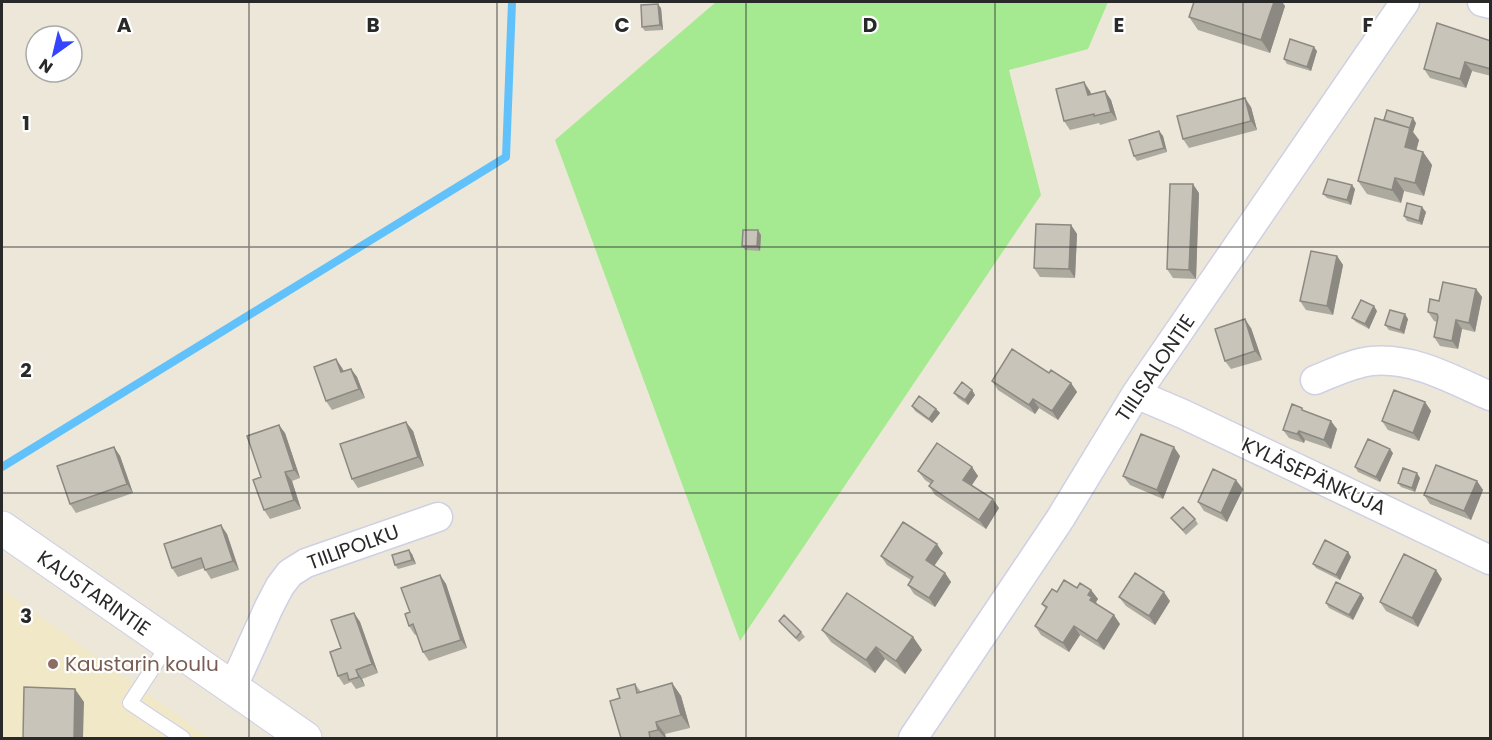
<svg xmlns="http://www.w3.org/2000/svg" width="1492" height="740" font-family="Poppins,sans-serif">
  <rect width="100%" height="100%" fill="#ede7d9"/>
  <path fill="#f1e8c7" d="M2,589L209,738H2Z"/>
  <path fill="#a5ea90" d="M716,2H1108L1088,49L1009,70L1041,195L740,641L555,140Z"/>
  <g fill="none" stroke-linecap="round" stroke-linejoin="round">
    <path stroke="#60c1fb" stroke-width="8" d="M2,467L506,157L512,2"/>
    <g stroke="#cfd0e4" stroke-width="16">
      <path id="service" d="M168,645L130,703L183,738"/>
    </g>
    <g stroke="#cfd0e4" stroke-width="31">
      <path id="minor" d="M1482,2L1490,4
        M1315,380C1333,373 1352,363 1372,361C1414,357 1453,380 1490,396
        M1136,394L1183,414L1490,560
        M232,689L269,607L280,586L290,573L306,563L438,517
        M913,738L1060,519L1136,394L1405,2"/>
    </g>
    <g stroke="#cfd0e4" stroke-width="35">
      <path id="tertiary" d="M2,528L305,738"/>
    </g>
    <use href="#service" stroke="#fff" stroke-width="14"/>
    <use href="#minor" stroke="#fff" stroke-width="28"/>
    <use href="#tertiary" stroke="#fff" stroke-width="33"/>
  </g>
  <path fill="#aca99f" d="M1194,2H1282L1285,6L1270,53L1198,30L1189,17Z
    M661,8L663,30L645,31L642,27Z
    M1491,41V76L1472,71L1466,88L1430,78L1424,69Z
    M1317,51L1311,71L1287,64L1284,59Z
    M1090,91L1091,94L1105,91L1111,100L1117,120L1100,125L1099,123L1070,130L1064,121Z
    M1251,107L1257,130L1189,148L1183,139Z
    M1384,120L1416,123L1413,132L1419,140L1416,150L1423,152L1432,165L1424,196L1404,191L1401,203L1367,194L1358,181Z
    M1159,131L1163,136L1167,152L1137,161L1134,156Z
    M1355,189L1351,205L1327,198L1323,194Z
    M1199,193L1196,279L1173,278L1167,269Z
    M1426,212L1422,225L1407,221L1404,216Z
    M1071,225L1077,234L1075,278L1040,277L1034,268Z
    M761,235L760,251L745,250L742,246Z
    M1337,256L1343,265L1333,315L1306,310L1300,301Z
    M1476,289L1482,297L1475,332L1462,329L1458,349L1440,346L1434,337L1437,322L1434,321L1428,312L1439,301Z
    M1377,311L1369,329L1356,322L1352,318Z
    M1408,319L1404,334L1389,330L1385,325Z
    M1251,328L1262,360L1231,369L1225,361Z
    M336,359L344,371L351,369L357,377L365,398L332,410L326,401Z
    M1049,373L1071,383L1077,392L1058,420L1039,408L1035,414L998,390L992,381Z
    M972,390L975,395L968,405L958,398L954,393Z
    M1425,402L1431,411L1419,441L1388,430L1382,421Z
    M912,406L936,409L940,413L932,423L915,411Z
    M1305,411L1337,429L1331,449L1305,440L1304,443L1289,438L1283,430Z
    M413,431L424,466L358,488L352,479Z
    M285,433L300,478L292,481L301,509L270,519L264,510L261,477Z
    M114,447L120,456L133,493L76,513L70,504Z
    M1393,453L1380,482L1358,472L1355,467Z
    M1180,456L1163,499L1130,485L1123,476Z
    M972,467L978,476L972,485L999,508L986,529L935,495L929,486L931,484L925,480L918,471Z
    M1420,478L1415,492L1401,487L1398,483Z
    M1477,481L1483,490L1471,520L1430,504L1424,495Z
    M1243,489L1227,522L1204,511L1198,502Z
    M1171,518L1195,519L1198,524L1186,535Z
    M227,534L239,570L211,579L204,568L178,577L172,568Z
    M1348,552L1351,557L1340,580L1316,568L1313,564Z
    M943,553L934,566L945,573L951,582L935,607L914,594L908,585L911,580L887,565L881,556Z
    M412,554L416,564L398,569L395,565Z
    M440,575L446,584L467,648L429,661L423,652L417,634L415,635L409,626L410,612Z
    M1442,579L1418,627L1386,611L1380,602Z
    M1091,590L1098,599L1096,602L1097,604L1120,624L1104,650L1080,635L1069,652L1041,635L1035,626L1046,609L1042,604L1057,592Z
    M1361,594L1364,598L1353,620L1329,608L1326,603Z
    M1119,597L1170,601L1155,625L1126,606Z
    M354,613L360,622L378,673L362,679L365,686L356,689L351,682L344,685L338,676L341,648Z
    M779,621L801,632L805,637L799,642L782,625Z
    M822,630L913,637L922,650L905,674L885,659L875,673L831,642Z
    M672,683L681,696L690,728L665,734L666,738H621L620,698L635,684L641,692Z"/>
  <path fill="#8c8982" d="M1274,2H1282L1285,6L1270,53L1261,40Z
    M658,4L661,8L663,30L660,25Z
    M1314,47L1317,51L1311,71L1307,67Z
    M1465,62L1472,71L1466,88L1460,79Z
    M1084,82L1090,91L1094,104L1088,95Z
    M1105,91L1111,100L1117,120L1111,112Z
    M1245,98L1251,107L1257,130L1251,121Z
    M1413,118L1416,123L1413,132L1419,140L1414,159L1405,147Z
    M1159,131L1163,136L1167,152L1164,148Z
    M1423,152L1432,165L1424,196L1415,183Z
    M1395,178L1404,191L1401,203L1392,190Z
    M1193,184L1199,193L1196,279L1189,270Z
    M1352,185L1355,189L1351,205L1347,200Z
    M1422,207L1426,212L1422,225L1419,221Z
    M1071,225L1077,234L1075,278L1069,269Z
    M758,230L761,235L760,251L757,246Z
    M1337,256L1343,265L1333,315L1327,306Z
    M1476,289L1482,297L1475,332L1469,323Z
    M1374,306L1377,311L1369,329L1365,324Z
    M1405,314L1408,319L1404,334L1400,330Z
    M1245,319L1251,328L1262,360L1255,351Z
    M1456,320L1462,329L1458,349L1452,341Z
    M336,359L342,368L347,381L341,372Z
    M351,369L357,377L365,398L359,389Z
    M1071,383L1077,392L1058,420L1052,411Z
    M972,390L975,395L968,405L965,400Z
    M1033,399L1039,408L1035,414L1029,405Z
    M1425,402L1431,411L1419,441L1413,433Z
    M936,409L940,413L932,423L929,419Z
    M1331,421L1337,429L1331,449L1324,440Z
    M406,422L413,431L424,466L418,457Z
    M279,425L285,433L300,478L294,470Z
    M1299,431L1305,440L1304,443L1297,434Z
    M114,447L120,456L133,493L127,484Z
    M1174,447L1180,456L1163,499L1157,490Z
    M1390,449L1393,453L1380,482L1376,477Z
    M972,467L978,476L969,489L963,480Z
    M285,472L292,481L301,509L294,500Z
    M1417,473L1420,478L1415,492L1412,488Z
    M1236,480L1243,489L1227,522L1221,513Z
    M1477,481L1483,490L1471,520L1464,511Z
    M993,499L999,508L986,529L979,520Z
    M221,525L227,534L239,570L233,561Z
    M937,544L943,553L932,569L926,560Z
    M409,550L412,554L416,564L412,560Z
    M1348,552L1351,557L1340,580L1336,575Z
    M1436,570L1442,579L1418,627L1412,618Z
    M945,573L951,582L935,607L929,598Z
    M440,575L446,584L467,648L461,640Z
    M1091,590L1098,599L1096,602L1098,606L1090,600L1088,595Z
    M1164,592L1170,601L1155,625L1149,616Z
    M1361,594L1364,598L1353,620L1349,615Z
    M354,613L360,622L378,673L372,664Z
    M1114,615L1120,624L1104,650L1097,641Z
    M1074,626L1080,635L1069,652L1063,643Z
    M913,637L922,650L905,674L896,661Z
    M876,647L885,659L875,673L866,660Z
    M356,670L362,679L365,686L359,677Z
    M672,683L681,696L690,728L681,715Z
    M75,689L84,702L83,738H74Z
    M656,722L665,734L666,738H665L658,730Z"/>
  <path fill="#c8c4b9" stroke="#8c8982" stroke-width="1.5" d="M1194,2H1274L1261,40L1189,17Z
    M658,4L660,25L642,27L641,5Z
    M1437,23L1491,41V69L1465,62L1460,79L1424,69Z
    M1290,39L1314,47L1307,67L1284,59Z
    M1084,82L1088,95L1105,91L1111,112L1094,116V114L1064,121L1056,89Z
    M1245,98L1251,121L1183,139L1177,116Z
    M1387,110L1413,118L1409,130L1410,128L1384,120Z
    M1375,118L1410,128L1405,147L1423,152L1415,183L1395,178L1392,190L1358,181Z
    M1159,131L1164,148L1134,156L1129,140Z
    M1328,179L1352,185L1347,200L1323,194Z
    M1170,184H1193L1189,270L1167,269Z
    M1407,203L1422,207L1419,221L1404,216Z
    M1036,224L1071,225L1069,269L1034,268Z
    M743,230H758L757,246H742Z
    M1311,251L1337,256L1327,306L1300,301Z
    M1443,282L1476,289L1469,323L1456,320L1452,341L1434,337L1438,317L1437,314L1428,312L1430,299L1439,301Z
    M1361,300L1374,306L1365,324L1352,318Z
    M1390,310L1405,314L1400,330L1385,325Z
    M1245,319L1255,351L1225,361L1215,329Z
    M1012,349L1049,373L1051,370L1071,383L1052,411L1033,399L1029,405L992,381Z
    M336,359L341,372L351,369L359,389L326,401L314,367Z
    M962,382L972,390L965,400L954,393Z
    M1394,390L1425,402L1413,433L1382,421Z
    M919,396L936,409L929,419L912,406Z
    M1292,404L1302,408V410L1331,421L1324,440L1299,431L1297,434L1283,430Z
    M406,422L418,457L352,479L340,444Z
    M279,425L294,470L285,472L294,500L264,510L253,480L261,477L247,436Z
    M1141,434L1174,447L1157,490L1123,476Z
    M1368,439L1390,449L1376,477L1355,467Z
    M937,443L972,467L963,480L993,499L979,520L929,486L933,481L918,471Z
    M114,447L127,484L70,504L57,466Z
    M1436,465L1477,481L1464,511L1424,495Z
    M1403,468L1417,473L1412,488L1398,483Z
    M1213,469L1236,480L1221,513L1198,502Z
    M1183,507L1195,519L1183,530L1171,518Z
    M903,522L937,544L926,560L945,573L929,598L908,585L913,577L881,556Z
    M221,525L233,561L205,570L201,558L172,568L164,544Z
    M1325,540L1348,552L1336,575L1313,564Z
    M409,550L412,560L395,565L392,555Z
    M1404,554L1436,570L1412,618L1380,602Z
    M1135,573L1164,592L1149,616L1119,597Z
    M440,575L461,640L423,652L413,624L409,626L405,614L410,612L401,588Z
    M1064,580L1077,588L1080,583L1091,590L1088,595L1092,597L1090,600L1114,615L1097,641L1074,626L1063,643L1035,626L1047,607L1042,604L1052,589L1057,592Z
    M1336,582L1361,594L1349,615L1326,603Z
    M847,593L913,637L896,661L876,647L866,660L822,630Z
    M354,613L372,664L356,670L359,677L349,680L347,673L338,676L330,652L341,648L331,620Z
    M784,615L801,632L796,638L779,621Z
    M672,683L681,715L656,722L658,730L649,732L650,738H621L610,701L620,698L617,689L635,684L637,693Z
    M24,687L75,689L74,738H23Z"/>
  <path fill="none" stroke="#292929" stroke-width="1.5" stroke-opacity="0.55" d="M249,2V738M497,2V738M746,2V738M995,2V738M1243,2V738M2,247H1490M2,493H1490"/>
  <circle fill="#8d6e63" stroke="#fff" stroke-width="2" cx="53" cy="664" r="6"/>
  <g text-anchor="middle" stroke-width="4.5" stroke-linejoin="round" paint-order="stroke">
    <g font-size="20" fill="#292929" stroke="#fff">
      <text transform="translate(1155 368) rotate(-56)" y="7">TIILISALONTIE</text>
      <text transform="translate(1314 476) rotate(25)" y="7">KYLÄSEPÄNKUJA</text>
      <text transform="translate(353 547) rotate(-20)" y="7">TIILIPOLKU</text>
      <text transform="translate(94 593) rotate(35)" y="7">KAUSTARINTIE</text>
    </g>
    <g font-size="20" fill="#785e54" stroke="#fff" text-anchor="start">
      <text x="65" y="671">Kaustarin koulu</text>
    </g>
  </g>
  <g font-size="20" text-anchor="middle" font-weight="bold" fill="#292929" stroke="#fff" stroke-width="4.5" stroke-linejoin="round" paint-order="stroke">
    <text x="124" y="32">A</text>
    <text x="373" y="32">B</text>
    <text x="622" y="32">C</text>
    <text x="870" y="32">D</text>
    <text x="1119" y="32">E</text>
    <text x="1368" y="32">F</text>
    <text x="26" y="130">1</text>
    <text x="26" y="377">2</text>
    <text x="26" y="623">3</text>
  </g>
  <rect width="1492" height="740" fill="none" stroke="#292929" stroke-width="6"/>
  <g transform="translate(54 54) rotate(214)"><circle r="28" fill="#ffffff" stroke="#a9a9a9" stroke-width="1.5"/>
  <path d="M0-4.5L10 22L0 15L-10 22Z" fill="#3544ff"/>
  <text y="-9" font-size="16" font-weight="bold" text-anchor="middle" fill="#292929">N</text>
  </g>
</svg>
